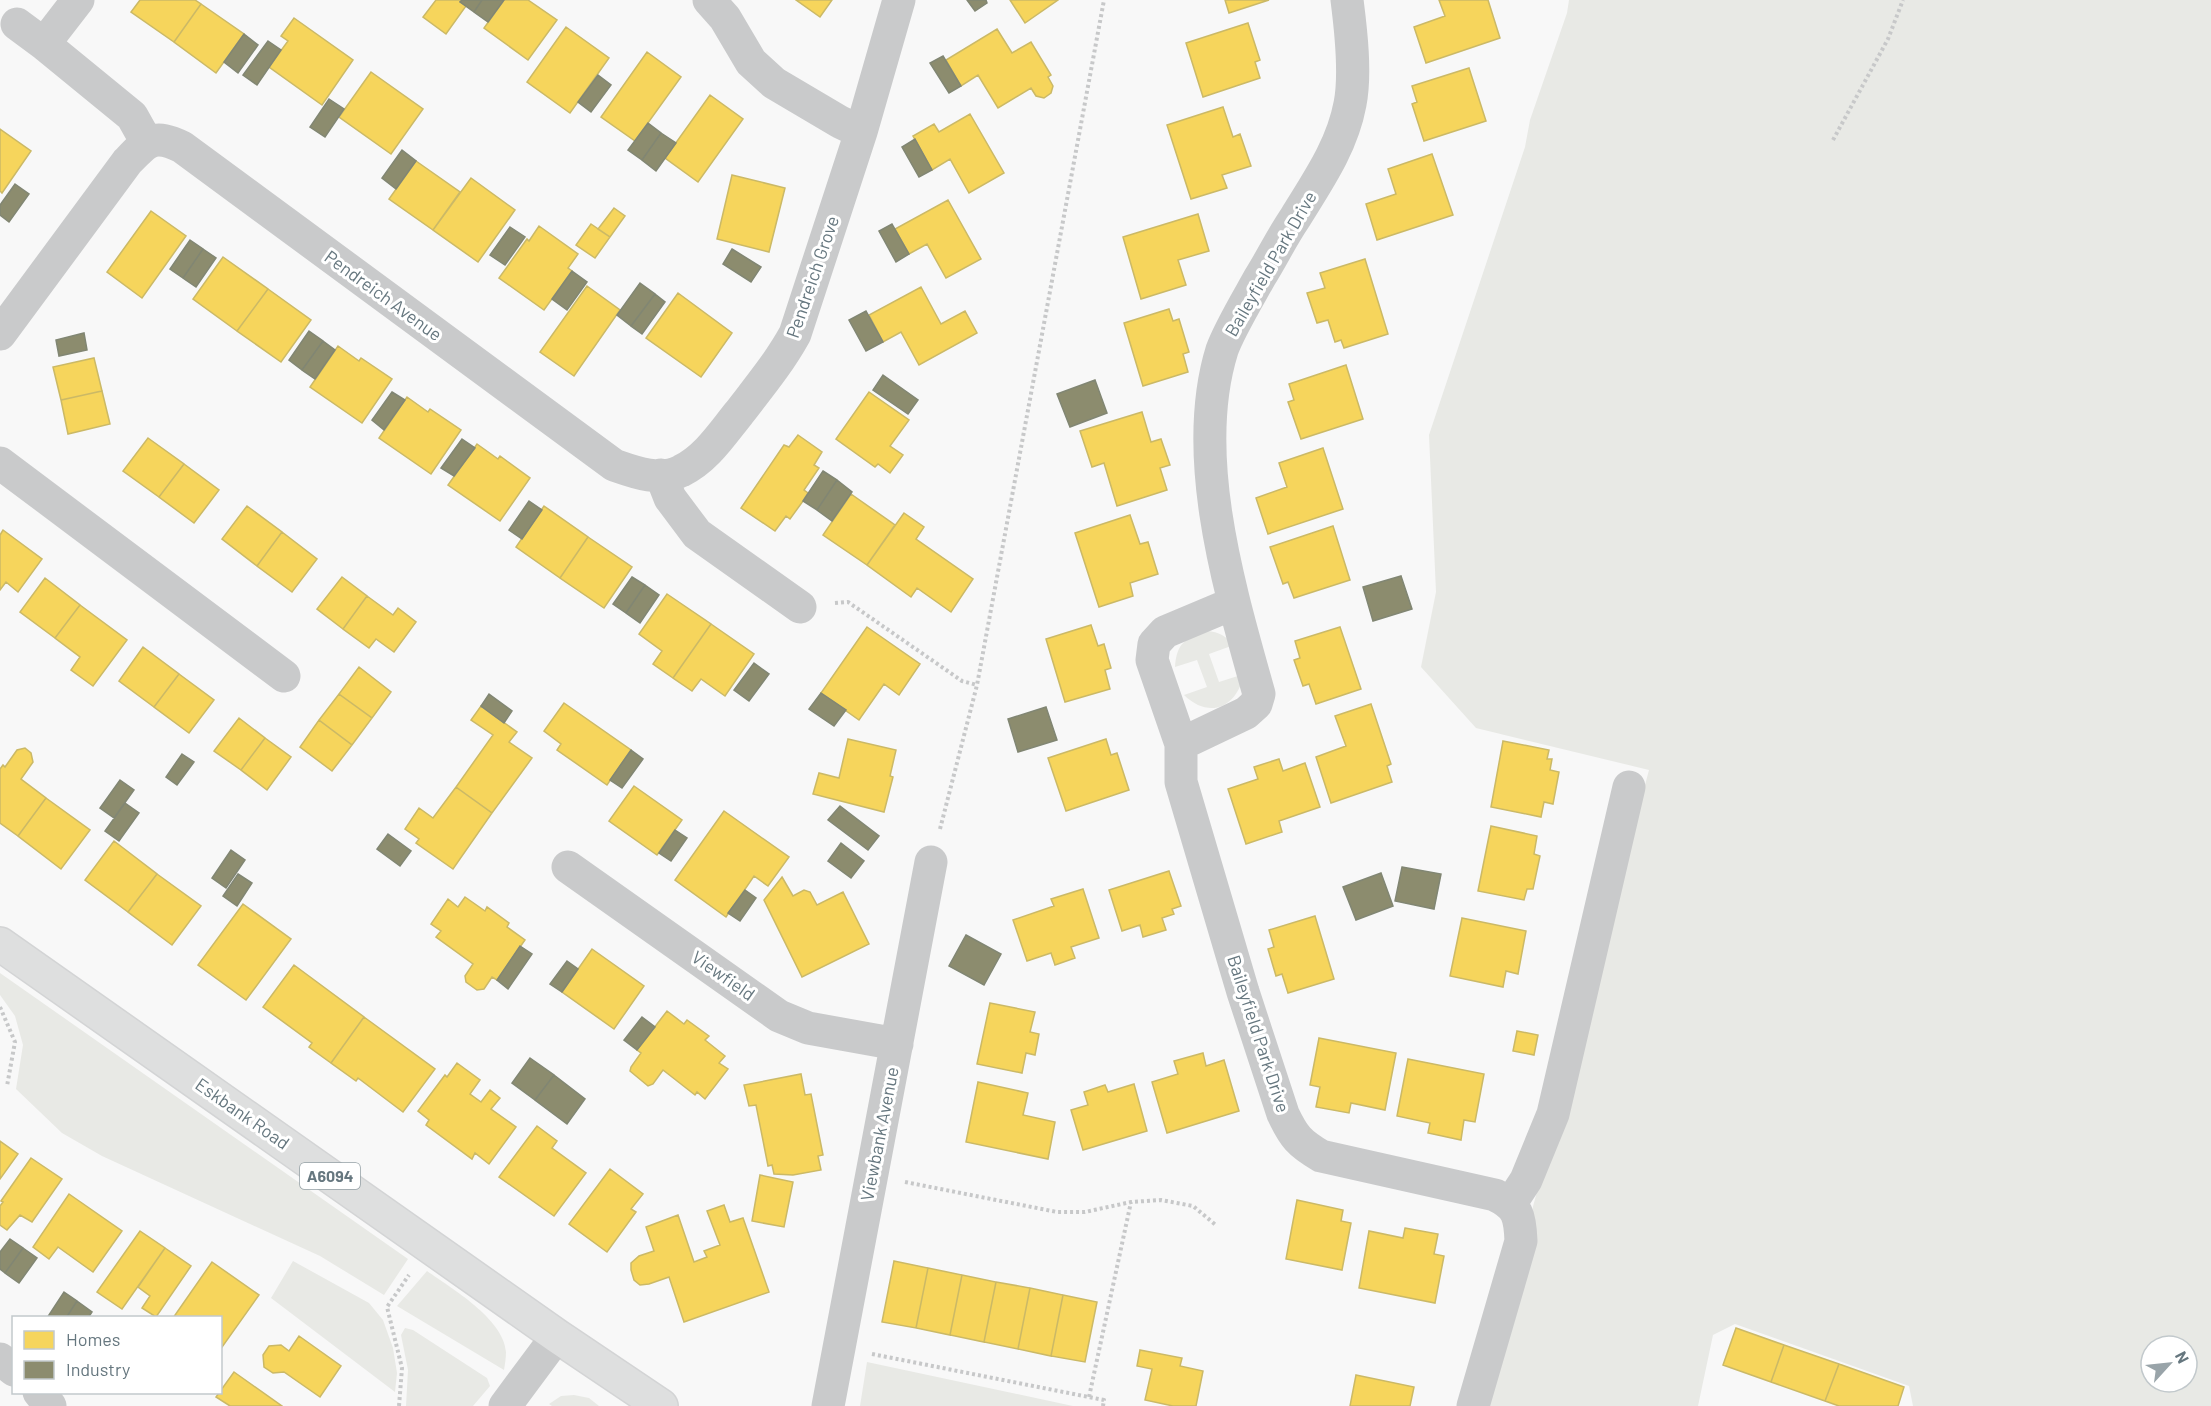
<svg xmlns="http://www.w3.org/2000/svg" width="2211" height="1406" font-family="Barlow,sans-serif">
  <rect width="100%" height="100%" fill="#f8f8f8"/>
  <path fill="#e8e9e5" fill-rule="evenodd" d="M1569,0H2211V1406H1913L1909,1386L1735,1324L1713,1335L1698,1406H1480L1649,770L1476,728L1421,667L1436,592L1429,435L1525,147L1530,120L1567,13ZM2151,1346H2187V1382H2151Z
    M1207,631C1219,632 1226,636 1234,645L1209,654L1219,682L1244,674C1237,707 1210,720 1184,695L1207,687L1197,660L1175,667C1177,642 1185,639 1207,631Z
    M0,973L408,1259L384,1295L320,1256L102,1156L62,1133L16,1089L23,1045L15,1016L0,995Z
    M293,1261L369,1303L383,1320L393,1348L397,1373L395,1392L271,1298Z
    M427,1271C451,1288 504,1319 506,1352C506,1358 505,1364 504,1370L397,1306Z
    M405,1328L413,1330L487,1378L490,1386L473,1406H406L408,1370L401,1335Z
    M867,1362L1073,1406H860Z
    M574,1395L589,1398L599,1406H552L549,1404L561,1396Z"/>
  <path fill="#f6d55c" stroke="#cbb966" stroke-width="1.5" d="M140,0H195L201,4L174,42L131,12Z
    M436,0H462L460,2L466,6L446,34L423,17Z
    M504,0H528L557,20L528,60L484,28Z
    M796,0H832L820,17Z
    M1010,0H1058L1025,23Z
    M1225,0H1269L1229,13Z
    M1439,0H1488L1500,38L1426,63L1414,27L1445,16Z
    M201,4L244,34L216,73L174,42Z
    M294,18L353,60L322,105L269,67L288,41L281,36Z
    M1248,23L1260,60L1255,62L1260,78L1203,97L1186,43Z
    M566,27L609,58L570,113L527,82Z
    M997,29L1012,53L1031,42L1051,75L1048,77L1053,86L1051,93L1044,98L1036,96L1031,88L998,108L978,75L961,86L946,60Z
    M647,52L681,77L635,141L601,117Z
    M1469,68L1486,121L1424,141L1412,104L1417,102L1412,86Z
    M371,72L423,109L391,154L339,117Z
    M710,95L743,119L698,182L665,158Z
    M1223,107L1233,137L1240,134L1251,166L1222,175L1227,188L1191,199L1167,125Z
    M970,114L1004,173L969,193L950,159L932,170L913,136L934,124L939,132Z
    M0,129L31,151L2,193L0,191Z
    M1432,154L1453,215L1377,240L1366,204L1396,194L1388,169Z
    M416,161L460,192L433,230L389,199Z
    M732,175L785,188L769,252L717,239Z
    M471,178L515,210L478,262L433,230Z
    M948,200L981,259L946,278L927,244L909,254L895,229Z
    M614,208L625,216L610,237L598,229Z
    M151,211L186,236L142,298L107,272Z
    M1198,214L1209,251L1178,260L1186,285L1141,299L1123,237Z
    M591,224L610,237L595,258L576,245Z
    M539,226L578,254L568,268L572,271L544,310L499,278L527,239L529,241Z
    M223,257L268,289L237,331L193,299Z
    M1365,259L1388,334L1344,348L1341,340L1335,342L1328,320L1317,323L1307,293L1325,288L1320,273Z
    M587,286L620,310L574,376L540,352Z
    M921,287L941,324L965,311L977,333L919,365L901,332L883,342L869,315Z
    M268,289L311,320L281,362L237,331Z
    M678,293L732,333L701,377L646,338Z
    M1169,309L1173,321L1179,319L1189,352L1183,354L1188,372L1143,386L1124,323Z
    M338,346L359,361L361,358L392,379L362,423L310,387Z
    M94,358L102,391L61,400L53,367Z
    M1346,365L1363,419L1301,439L1288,402L1294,400L1289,384Z
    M102,391L110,424L68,434L61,400Z
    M869,392L909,420L890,446L903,455L890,473L878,464L875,467L836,439Z
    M407,397L428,412L430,409L461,430L431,474L379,438Z
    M1142,412L1151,442L1161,439L1170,465L1160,468L1167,490L1117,506L1104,463L1092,467L1080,431Z
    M798,435L822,452L814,465L819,468L804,490L808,493L803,501L790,519L786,516L775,531L741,508L784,445L789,447Z
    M148,438L184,464L159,497L123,471Z
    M477,444L498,459L500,456L530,478L500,521L448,485Z
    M1323,448L1343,509L1268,534L1256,498L1287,487L1279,463Z
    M184,464L219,490L194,523L159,497Z
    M851,494L895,525L867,565L823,535Z
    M247,506L282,532L257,566L222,539Z
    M544,506L588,537L560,578L516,547Z
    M904,513L924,527L916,539L973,579L951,612L917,588L911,597L867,565Z
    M1130,515L1140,544L1148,542L1158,574L1130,583L1133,596L1099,607L1075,533Z
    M1333,526L1350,580L1294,598L1288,582L1283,584L1270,547Z
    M3,530L42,559L18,592L6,582L0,590V535Z
    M282,532L317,559L292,592L257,566Z
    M588,537L632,567L604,608L560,578Z
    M342,577L367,596L343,629L317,609Z
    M45,578L80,605L55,638L20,612Z
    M667,594L711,624L673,678L653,664L662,651L639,634Z
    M367,596L393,615L398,608L416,622L394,652L376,639L369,648L343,629Z
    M80,605L127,640L93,686L71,670L80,657L55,638Z
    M711,624L754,654L725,696L701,679L692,691L673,678Z
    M1091,625L1098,646L1104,644L1111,668L1105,670L1110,689L1065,702L1046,639Z
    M867,627L920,664L899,695L884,684L859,720L821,693Z
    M1340,627L1361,689L1316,704L1309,684L1303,686L1294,660L1300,658L1295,641Z
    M143,647L179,674L154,707L119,681Z
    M359,667L391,692L372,718L339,694Z
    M179,674L214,700L189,733L154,707Z
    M339,694L372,718L352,745L319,720Z
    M564,703L631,750L607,785L557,750L561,744L544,731Z
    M1371,704L1391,764L1387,766L1392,782L1331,803L1316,757L1346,746L1335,716Z
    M481,706L517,732L509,742L532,758L492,813L456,787L493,735L471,720Z
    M239,718L265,738L241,770L214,751Z
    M319,720L352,745L332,771L300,747Z
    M265,738L291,757L267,790L241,770Z
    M848,739L896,750L890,776L893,777L884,812L813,794L819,773L839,778Z
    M1106,739L1111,755L1117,753L1129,790L1066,811L1048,758Z
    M1503,741L1549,750L1547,759H1552L1550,770L1559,772L1553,804L1544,802L1541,817L1491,807Z
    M25,748L31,753L33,762L21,779L46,798L18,836L0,823V769L3,765L5,767L17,750Z
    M1279,759L1283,771L1305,763L1320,807L1279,821L1282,832L1246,844L1228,789L1258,779L1254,767Z
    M634,786L682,820L657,855L609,821Z
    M456,787L492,813L453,869L416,843L419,839L405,829L419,808L433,818Z
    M46,798L90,830L61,869L18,836Z
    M724,811L789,857L768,886L754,876L726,917L675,880Z
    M1491,826L1537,836L1534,854L1540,856L1533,889H1527L1524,900L1478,891Z
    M114,841L157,874L128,912L85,880Z
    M1169,871L1181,906L1172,909L1174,914L1162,918L1166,930L1143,937L1140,925L1122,931L1109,890Z
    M157,874L201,906L172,945L128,912Z
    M782,877L793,896L804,890L810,892L817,905L843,892L869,944L802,977L764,900Z
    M1083,889L1099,938L1071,947L1075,958L1055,965L1051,953L1027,961L1013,920L1054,906L1051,899Z
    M465,897L485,911L487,907L509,923L507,927L525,940L497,980L492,977L484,989L477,990L466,982L465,976L473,964L436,937L441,931L431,924L448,899L458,907Z
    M243,904L291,939L246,1000L198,965Z
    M1315,916L1334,979L1288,993L1282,974L1276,976L1268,949L1274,947L1269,930Z
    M1462,918L1526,931L1518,974L1506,971L1503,987L1450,976Z
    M592,949L644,986L614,1029L562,992Z
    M294,965L364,1017L331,1063L309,1047L312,1043L263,1007Z
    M990,1003L1035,1012L1030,1032L1039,1034L1035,1055L1026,1053L1022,1073L977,1064Z
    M667,1011L684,1024L687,1020L709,1036L705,1040L725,1056L719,1063L728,1069L705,1099L697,1092L695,1095L663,1070L653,1084L648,1086L630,1071L631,1067L641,1053L637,1050Z
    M364,1017L435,1069L403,1112L358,1078L356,1081L331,1063Z
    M1517,1031L1538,1035L1534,1055L1513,1051Z
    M1319,1038L1396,1053L1385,1110L1351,1103L1349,1113L1316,1107L1320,1087L1310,1085Z
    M1203,1053L1206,1066L1224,1060L1239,1111L1167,1133L1152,1082L1178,1074L1174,1061Z
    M1408,1059L1484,1074L1475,1122L1464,1120L1461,1140L1428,1133L1430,1123L1397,1116Z
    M457,1063L480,1080L470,1094L481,1102L490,1090L500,1098L491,1109L516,1127L489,1164L475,1153L472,1159L426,1125L429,1120L418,1111L445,1075L447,1077Z
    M801,1074L805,1095L811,1094L823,1155L818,1156L821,1170L793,1175L774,1174L772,1165L768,1166L756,1105L749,1106L744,1085Z
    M978,1082L1028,1093L1023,1115L1055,1122L1048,1159L966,1142Z
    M1134,1084L1147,1131L1083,1150L1071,1110L1088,1105L1084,1092L1105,1085L1108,1092Z
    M537,1126L557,1141L552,1148L586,1173L554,1216L499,1177Z
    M0,1141L18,1154L0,1179Z
    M31,1158L62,1179L32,1222L20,1215L7,1230L0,1225V1206L3,1202L1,1201Z
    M610,1169L643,1194L631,1209L636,1212L607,1252L569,1224Z
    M760,1175L793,1182L784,1227L752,1221Z
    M69,1194L122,1231L93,1272L58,1247L49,1259L33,1247Z
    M1297,1200L1343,1210L1341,1221L1351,1223L1342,1270L1286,1259Z
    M724,1205L730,1222L743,1218L769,1292L684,1322L669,1277L649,1284L640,1285L634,1280L631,1270V1263L639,1256L654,1251L646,1227L678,1215L694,1262L707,1257L704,1251L720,1245L707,1211Z
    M1405,1228L1438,1234L1434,1254L1444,1256L1435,1303L1359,1288L1369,1231L1403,1238Z
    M140,1231L165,1248L122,1309L97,1292Z
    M165,1248L191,1266L156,1317L142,1308L150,1296L138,1287Z
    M894,1261L928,1268L916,1328L882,1322Z
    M212,1262L259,1295L220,1350V1318H173Z
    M928,1268L962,1275L950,1335L916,1328Z
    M962,1275L996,1282L984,1342L950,1335Z
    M996,1282L1030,1288L1018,1349L984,1342Z
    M1030,1288L1063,1295L1051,1356L1018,1349Z
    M1063,1295L1097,1302L1085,1362L1051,1356Z
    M1736,1328L1784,1345L1771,1382L1723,1365Z
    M299,1336L341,1366L320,1397L284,1372L273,1373L264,1367L263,1355L269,1346L281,1345L289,1351Z
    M1784,1345L1839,1364L1825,1401L1771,1382Z
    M1140,1350L1182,1358L1180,1366L1203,1371L1196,1406H1173L1145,1400L1152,1369L1137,1366Z
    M1839,1364L1904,1387L1898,1406H1839L1825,1401Z
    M234,1372L282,1406H230L216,1397Z
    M1356,1375L1414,1387L1410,1406H1350Z"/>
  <path fill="#8c8c6e" stroke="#818673" stroke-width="1.5" d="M462,0H482L474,12L460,2Z
    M482,0H504L488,22L474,12Z
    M967,0H986L987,3L975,11Z
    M244,34L258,45L238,73L224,62Z
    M268,41L281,50L257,85L243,75Z
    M943,56L961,86L949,93L930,63Z
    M598,75L611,85L591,112L578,102Z
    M329,99L344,109L325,137L310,127Z
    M648,123L661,133L642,160L628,150Z
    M661,133L676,143L656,171L642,160Z
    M915,139L932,170L919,177L902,147Z
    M402,150L416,161L396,189L382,178Z
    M15,184L29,194L9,222L0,215V205Z
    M892,224L909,254L896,262L879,231Z
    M510,227L525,237L505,265L490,255Z
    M190,240L203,249L183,278L170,269Z
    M203,249L216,258L196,287L183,278Z
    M732,249L761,267L751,282L723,264Z
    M572,271L587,282L567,310L552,299Z
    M640,283L655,294L631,326L617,315Z
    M655,294L665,302L642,334L631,326Z
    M866,311L883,342L866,351L849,320Z
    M309,331L323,341L302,370L289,360Z
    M84,333L87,350L59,356L56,340Z
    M323,341L335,350L315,379L302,370Z
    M883,375L918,400L908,414L873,390Z
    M1095,380L1107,413L1070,427L1057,394Z
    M392,392L405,400L384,430L372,420Z
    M462,439L475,448L454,476L441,468Z
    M823,471L837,480L817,510L803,501Z
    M837,480L852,492L832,521L817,510Z
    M529,501L542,510L522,539L509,530Z
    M1401,576L1412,609L1373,621L1363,587Z
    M632,577L645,585L626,613L613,604Z
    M645,585L659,595L640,623L626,613Z
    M754,663L769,674L749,701L734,690Z
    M821,693L846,710L834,726L809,709Z
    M489,694L512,711L504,723L481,706Z
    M1046,707L1057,740L1018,752L1008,719Z
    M631,750L643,759L622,788L610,780Z
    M182,754L194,762L177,785L166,777Z
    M120,780L134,790L114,818L100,808Z
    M125,803L139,813L119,841L105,831Z
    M840,806L879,836L868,850L828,820Z
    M675,830L687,838L671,861L659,853Z
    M388,834L411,851L400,866L377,849Z
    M841,843L864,861L851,878L828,861Z
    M231,850L245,860L226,888L212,878Z
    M1402,867L1441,874L1434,909L1395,901Z
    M1381,873L1393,906L1356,920L1343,887Z
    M238,874L252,883L237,906L223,896Z
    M745,890L756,898L740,921L728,913Z
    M966,935L1001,954L984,985L949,966Z
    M520,946L532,954L508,989L497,980Z
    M567,961L578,969L562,992L550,984Z
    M642,1017L655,1027L637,1050L624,1040Z
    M530,1058L554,1075L535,1100L512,1083Z
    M554,1075L585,1099L567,1124L535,1100Z
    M10,1239L23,1248L5,1273L0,1269V1252Z
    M23,1248L37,1258L19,1283L5,1273Z
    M64,1292L77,1301L66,1318H47Z
    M77,1301L92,1312L88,1318H66Z"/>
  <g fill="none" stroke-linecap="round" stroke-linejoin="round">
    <g stroke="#d3d4d5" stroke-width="36">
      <path id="major" d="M0,944L557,1336L661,1406"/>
    </g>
    <path stroke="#c7c8c9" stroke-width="4" stroke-dasharray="3 3" stroke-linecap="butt" d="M1833,140L1888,39L1903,0
      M835,603L848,602L962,681L977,685
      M940,829L977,685L1104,0
      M0,1007L15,1042L7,1086
      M905,1182L1057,1212H1085L1131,1202L1161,1200L1193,1206L1217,1226
      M872,1354L1104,1400L1103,1406
      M1089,1397L1131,1202
      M399,1406L402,1368L387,1307L409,1275"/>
    <path stroke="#c9cacb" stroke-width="33" d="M78,0L44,44L132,116L146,141
      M709,0L725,18L751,62L774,83L840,122L861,132
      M17,24L44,44
      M0,334L127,162C147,141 153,133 182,147L614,465C634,472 660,482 681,471C706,459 722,434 739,413C759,387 779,363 795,334L861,132L899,0
      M0,463L284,676
      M661,475L670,498L697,534L800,607
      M1234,603L1165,632L1154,644L1152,660L1181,744V782L1243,992L1283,1114C1294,1137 1299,1143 1321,1156L1495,1195C1518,1206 1520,1216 1521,1241L1473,1406
      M1181,744L1246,713L1256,704L1259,694C1230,590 1189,456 1222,350C1229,330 1249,297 1260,277C1272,258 1282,237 1295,218C1317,182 1342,147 1350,104C1356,74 1351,31 1347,0
      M568,867L779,1016L808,1028L897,1044
      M1511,1203L1526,1180L1553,1114L1629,787
      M0,1359L14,1370
      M39,1392L50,1406
      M505,1406L557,1336
      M828,1406L931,862"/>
    <use href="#major" stroke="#dedfdf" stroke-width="33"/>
  </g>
  <g text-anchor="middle" stroke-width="6" stroke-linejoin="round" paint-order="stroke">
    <rect fill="#fff" stroke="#94a0a5" stroke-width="1.5" x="300" y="1163" width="60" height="26" rx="4.5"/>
    <g font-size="16" font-weight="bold" fill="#66777f">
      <text x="330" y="1182">A6094</text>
    </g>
    <g font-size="18" fill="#66777f" stroke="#fff">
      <text transform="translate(1271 264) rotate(-60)" y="6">Baileyfield Park Drive</text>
      <text transform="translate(813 277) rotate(-71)" y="6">Pendreich Grove</text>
      <text transform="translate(383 296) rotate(36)" y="6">Pendreich Avenue</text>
      <text transform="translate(723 976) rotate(35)" y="6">Viewfield</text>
      <text transform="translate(1258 1034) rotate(72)" y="6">Baileyfield Park Drive</text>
      <text transform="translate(242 1114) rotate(35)" y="6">Eskbank Road</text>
      <text transform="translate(880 1134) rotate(-79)" y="6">Viewbank Avenue</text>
    </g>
  </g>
  <rect x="12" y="1316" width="210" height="78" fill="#ffffff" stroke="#c2c9cc" stroke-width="1.5"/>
  <rect x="24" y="1331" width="30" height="18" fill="#f6d55c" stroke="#c2c9cc" stroke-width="1.5"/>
  <text x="66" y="1346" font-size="18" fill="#66777f">Homes</text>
  <rect x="24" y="1361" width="30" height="18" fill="#8c8c6e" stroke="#c2c9cc" stroke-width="1.5"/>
  <text x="66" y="1376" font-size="18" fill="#66777f">Industry</text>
  <g transform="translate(2169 1364) rotate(63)"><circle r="28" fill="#ffffff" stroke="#c2c9cc" stroke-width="1.5"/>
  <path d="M0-4.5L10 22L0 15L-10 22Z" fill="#99a4a9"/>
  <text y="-9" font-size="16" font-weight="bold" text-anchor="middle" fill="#66777f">N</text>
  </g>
</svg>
